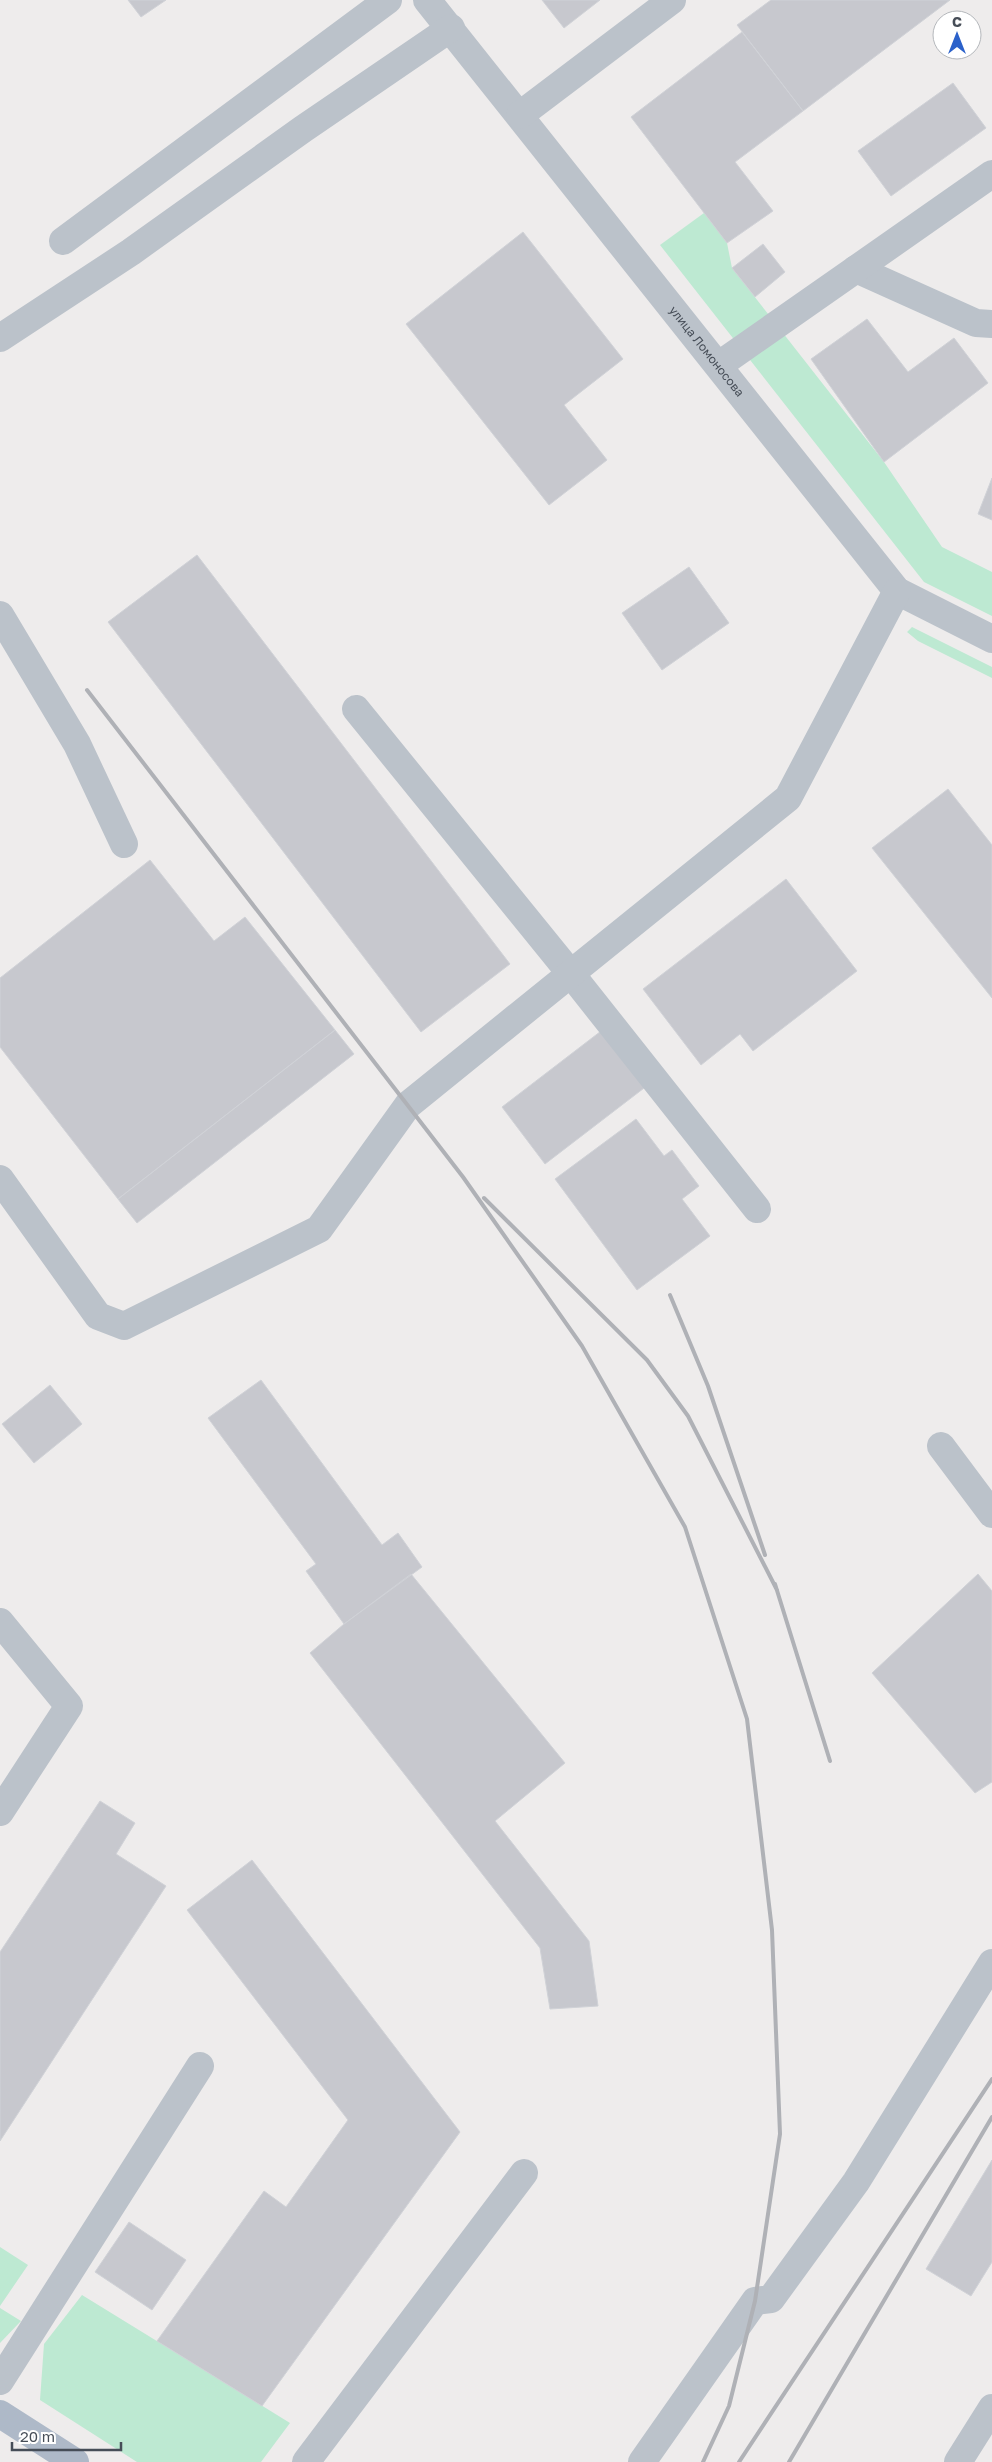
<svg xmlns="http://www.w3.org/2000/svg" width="992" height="2462" font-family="'Golos Text',sans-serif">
  <rect width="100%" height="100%" fill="#eeecec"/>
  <path fill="#bde9d2" d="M704,213L727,243L732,268L884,462L942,547L992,572V616L924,582L660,245Z
    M912,627L992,667V678L918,641L907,632Z
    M0,2247L28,2265L0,2306Z
    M82,2295L290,2423L261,2462H137L40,2400L44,2344Z
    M0,2308L21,2321L0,2343Z"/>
  <path fill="#c7c8ce" stroke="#d0d2d7" d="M128,0H166L141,17Z
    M542,0H600L564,28Z
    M771,0H950L803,111L737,25Z
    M742,32L803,111L735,162L773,211L727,243L631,117Z
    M953,83L986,128L891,196L858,151Z
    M523,232L623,359L564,405L607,460L549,505L406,324Z
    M763,244L785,272L755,297L732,268Z
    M867,319L908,372L954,338L988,383L884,462L811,359Z
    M992,478V520L978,514Z
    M197,555L510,964L421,1032L108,622Z
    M689,567L729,623L662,670L622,613Z
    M948,789L992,845V998L872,848Z
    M150,860L214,941L245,917L335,1030L118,1199L0,1047V978Z
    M786,879L857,971L753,1051L740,1034L701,1065L643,989Z
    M605,1028L648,1085L545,1164L502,1107Z
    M335,1030L354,1054L137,1223L118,1199Z
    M636,1119L664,1156L672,1150L699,1186L682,1199L710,1236L637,1290L555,1179Z
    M261,1380L382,1545L398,1533L422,1567L344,1624L306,1571L316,1564L208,1418Z
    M50,1385L82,1424L34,1463L2,1424Z
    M411,1574L565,1763L495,1821L589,1941L598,2006L550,2009L540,1948L310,1653L344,1624Z
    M978,1574L992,1591V1782L975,1793L872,1673Z
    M100,1801L135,1823L116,1854L166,1886L0,2141V1952Z
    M252,1860L460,2132L262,2406L157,2341L264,2191L286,2207L348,2120L187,1910Z
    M992,2160V2262L971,2296L926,2269Z
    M129,2222L186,2260L152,2310L95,2272Z"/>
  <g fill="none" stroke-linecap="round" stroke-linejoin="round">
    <g stroke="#bbc2ca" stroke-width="28">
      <path id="s1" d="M427,0L897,591L992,639"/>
      <path d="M520,115L672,0"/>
      <path d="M63,241L388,0"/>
      <path d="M856,269L976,323L992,324"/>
      <path d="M0,338L131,252L303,129L451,28"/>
      <path d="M719,365L992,174"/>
      <path d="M0,615L77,744L124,844"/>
      <path d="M356,709L571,974L757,1209"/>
      <path d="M0,1179L98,1316L124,1326L319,1229L408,1105L788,798L897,591"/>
      <path d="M941,1446L992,1514"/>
      <path d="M0,1622L69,1706L0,1812"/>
      <path d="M0,2381L200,2066"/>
      <path d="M306,2462L524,2173"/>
      <path d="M642,2462L755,2301L771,2299L856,2182L992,1963"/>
      <path d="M958,2462L992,2408"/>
    </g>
    <path stroke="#aeb9c8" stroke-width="28" d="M0,2414L75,2462"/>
    <path stroke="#afb1b6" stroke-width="4" d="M87,690L463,1177L582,1346L685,1527L747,1719L772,1930L780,2134L755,2301L729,2406L703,2462
      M484,1198L647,1360L688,1416L777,1590
      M670,1295L708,1386L765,1555
      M775,1584L830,1761
      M739,2462L992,2079
      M789,2462L992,2117"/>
  </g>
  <g text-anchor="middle" stroke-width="5" stroke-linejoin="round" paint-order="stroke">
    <g font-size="12" fill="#464d57" stroke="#fff">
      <text dy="4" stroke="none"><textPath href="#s1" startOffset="449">улица Ломоносова</textPath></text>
    </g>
  </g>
  <g transform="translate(957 35)"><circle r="24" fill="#ffffff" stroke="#b5b8bc"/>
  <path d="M0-4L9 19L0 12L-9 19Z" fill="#2b61ca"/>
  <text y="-8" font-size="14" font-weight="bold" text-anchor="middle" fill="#464d57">С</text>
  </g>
  <path d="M12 2442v8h109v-8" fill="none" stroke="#464d57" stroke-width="2.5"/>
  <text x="20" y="2442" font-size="15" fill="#464d57" stroke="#ffffff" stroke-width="4" paint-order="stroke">20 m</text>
</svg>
